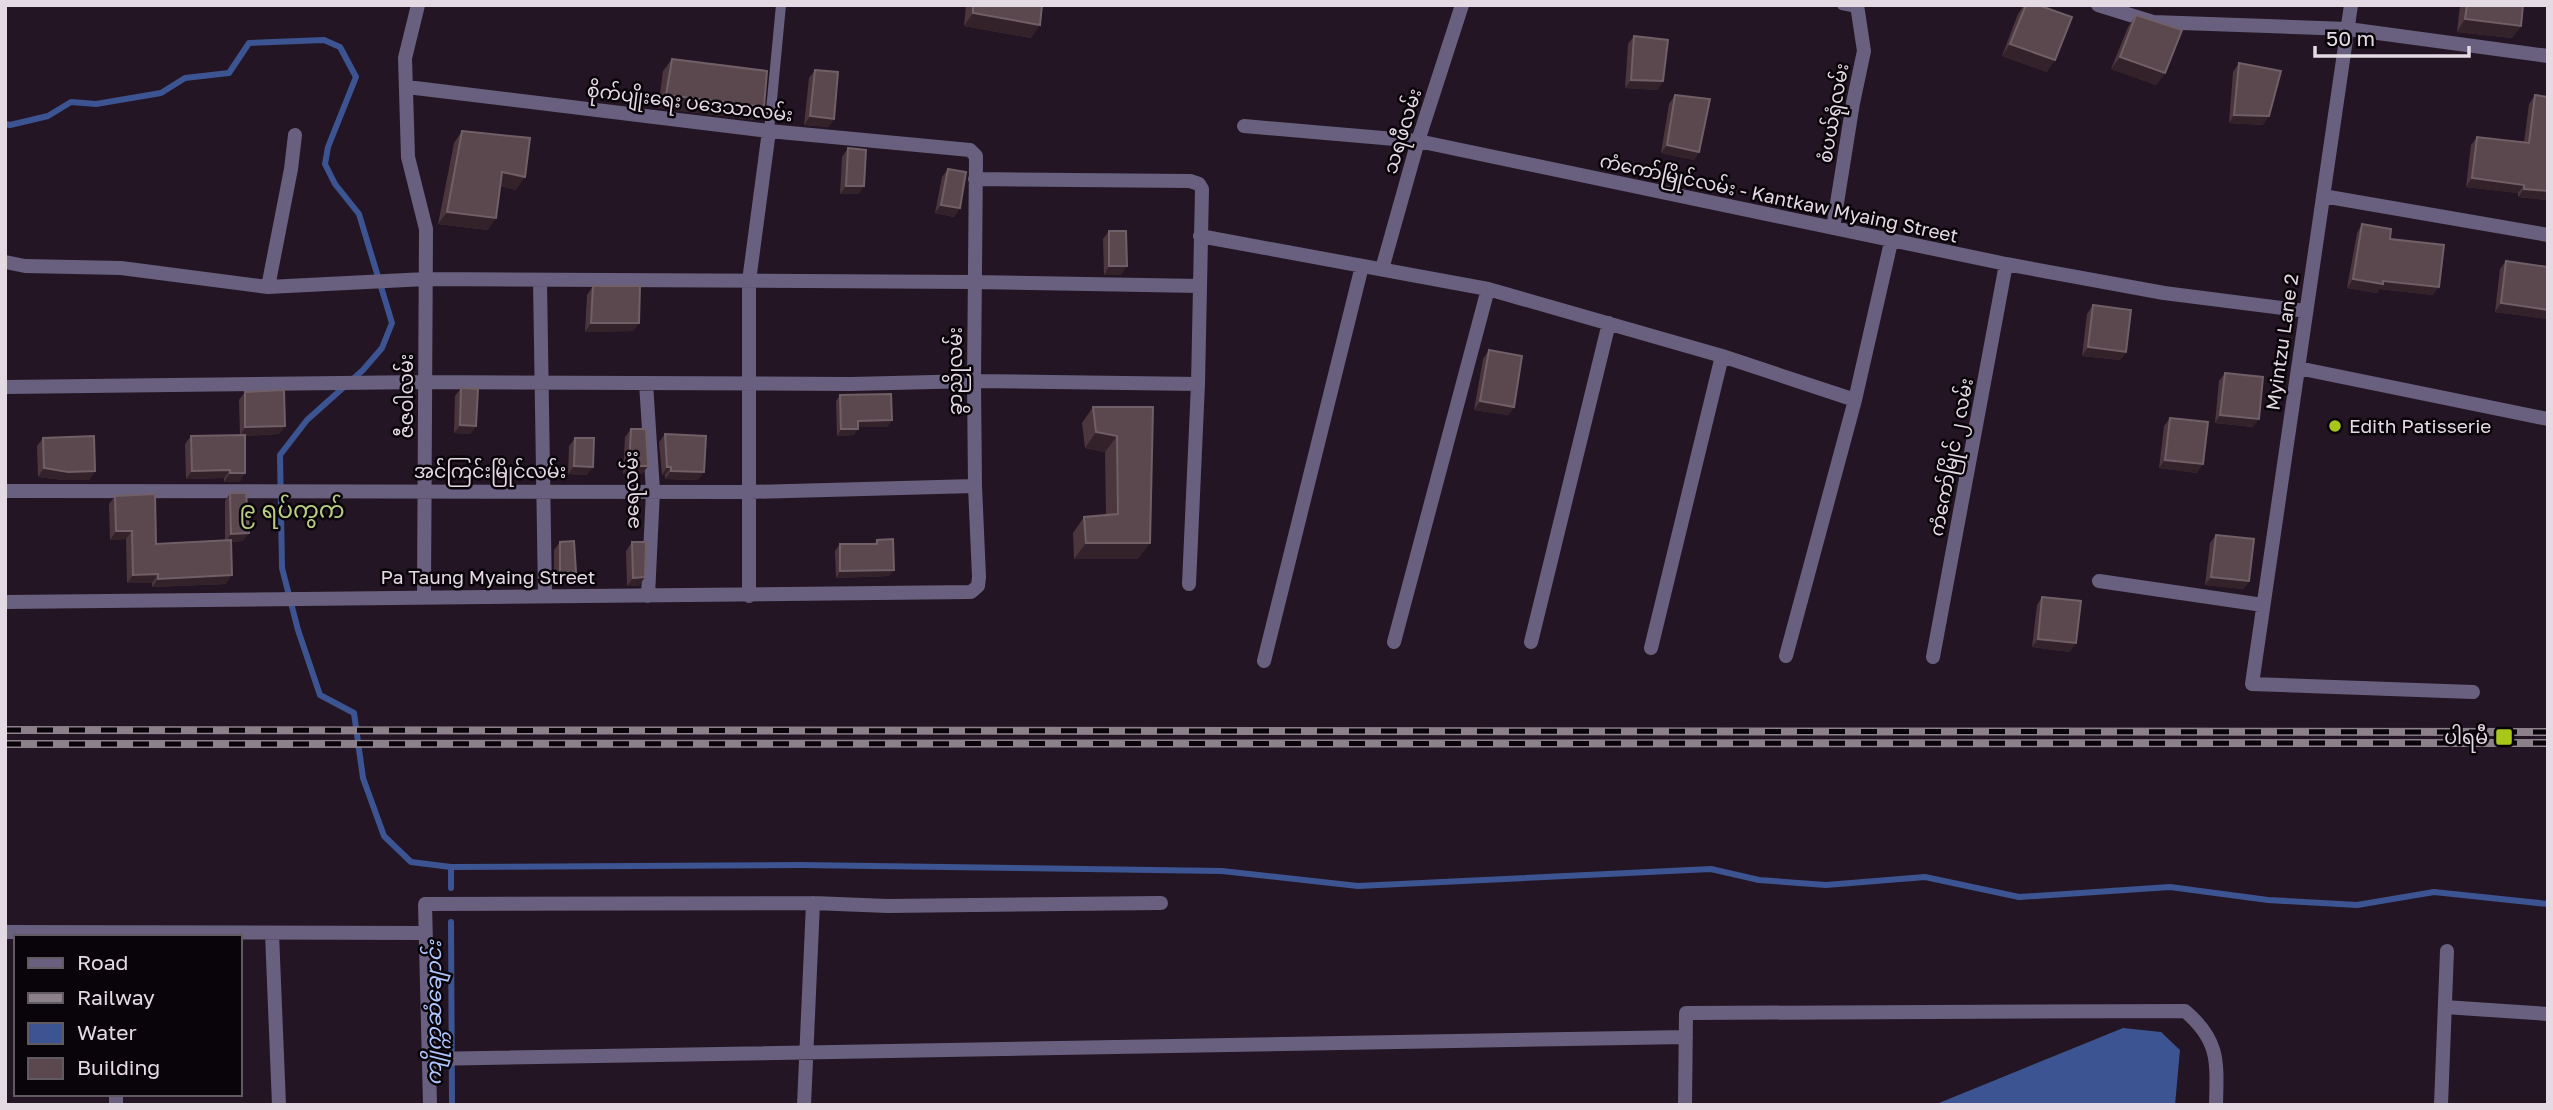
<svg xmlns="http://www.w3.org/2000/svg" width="2553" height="1110" font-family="'Golos Text','Noto Sans Myanmar',sans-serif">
  <rect width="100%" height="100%" fill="#231523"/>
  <path fill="#3c5492" d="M2123,1028L2161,1032L2180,1050L2175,1105H1934Z"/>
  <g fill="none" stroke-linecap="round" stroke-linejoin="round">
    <path stroke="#3c5492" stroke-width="6" d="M5,124L10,125L48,116L71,102L96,104L161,93L185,78L229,73L249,43L324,40L340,47L356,77L328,147L325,164L335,184L359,214L392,323L382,348L363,370L307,420L280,455L282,568L298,630L320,695L354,713L363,778L384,836L411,862L451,867L800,865L1222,871L1358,886L1711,869L1759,880L1826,885L1925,877L2019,897L2170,887L2268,900L2357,905L2434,892L2548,904
      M451,867V888
      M451,922L452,1105"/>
    <path stroke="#68607e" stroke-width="10" d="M1842,5L1857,8
      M769,131L781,5"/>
    <path stroke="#68607e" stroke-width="14" d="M418,5L405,58L408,157L426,229L424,596
      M2098,5L2153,22L2348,29L2548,56
      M2351,5L2252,684L2473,692
      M1244,126L1418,141L2006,264L2164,293L2306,311
      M975,179L1190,181L1199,184L1202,189L1198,384L1189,584
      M2323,196L2548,235
      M1833,228L1853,103L1864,51L1857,5
      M1200,236L1488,289L1722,356L1855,400
      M5,262L25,266L121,268L268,287L426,279L974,282L1200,286
      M1382,269L1418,141L1462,5
      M540,281L545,596
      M268,287L291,169L295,135
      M2298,368L2548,419
      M646,383L653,491L648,596
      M5,387L425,382L851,384L974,381L1198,384
      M5,491L749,492L975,486
      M2099,581L2263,605
      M749,596V281L769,131
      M5,602L971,592L978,586L979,577L975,486L974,381L976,156L970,150L769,131L407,87
      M1394,642L1488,289
      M1531,642L1609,323
      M1651,648L1722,356
      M1786,656L1855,400L1891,242
      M1933,657L2006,264
      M1264,661L1362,266
      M5,932L425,933
      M272,933L279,1105
      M2445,1007L2548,1014
      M429,1059L1686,1037
      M116,1105V1094
      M430,1105L425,904L813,903L888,906L1161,903
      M804,1105L813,903
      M1685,1105L1686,1013L2185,1011C2220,1041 2217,1062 2216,1105
      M2441,1105L2447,951"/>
    <g stroke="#8c808b" stroke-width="8">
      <path id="rail" d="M5,730L2548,732
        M5,744L2548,743"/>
    </g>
    <use href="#rail" stroke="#090409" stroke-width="5" stroke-dasharray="16" stroke-linecap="butt"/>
  </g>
  <path fill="#4b363d" d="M966,5H1042L1031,38L964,26Z
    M2024,5H2038L2047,72L2002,56L2018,14Z
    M2460,5H2523L2521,26L2512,38L2457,32Z
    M2136,15L2165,73L2156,85L2111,69L2128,27Z
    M1634,36L1663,81L1657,90L1625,88L1628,44Z
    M672,59L764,107L755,120L658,108L663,71Z
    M2239,63L2263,125L2229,123L2233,72Z
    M815,70L834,119L828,127L804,125L809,78Z
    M1675,95L1699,152L1694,160L1661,153L1669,104Z
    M2535,95L2548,200L2518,197V193L2466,187L2471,145L2477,137L2524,142L2529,104Z
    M462,131L516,190L500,186L488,230L438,224L454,143Z
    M848,148L864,186L858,194H840L842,157Z
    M948,169L960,208L954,217L935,213L942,177Z
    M2362,224L2390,239L2433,295L2379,289L2377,293L2347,288L2357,233Z
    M1109,231L1121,275H1104L1103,239Z
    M2506,261L2548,267V319L2495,312L2500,269Z
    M593,286L633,331L585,332L587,295Z
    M2093,305L2126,352L2120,360L2082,356L2087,314Z
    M1489,350L1514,407L1508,415L1474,410L1483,359Z
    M2225,373L2253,427L2215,423L2219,381Z
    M461,388L476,426L470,434L454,433L455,396Z
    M245,392L285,426L279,434L245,436L240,482H224V478L186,479L185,444L191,436L240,435L239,400Z
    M840,395L892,420L887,427H858L854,435L837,436L836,401Z
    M1093,407H1153L1138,559H1074L1073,533L1084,517L1106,515L1105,452L1085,448L1082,423Z
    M2170,418L2197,473L2159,468L2164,426Z
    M631,429L648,466L642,474H623L625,437Z
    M665,434L698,480L665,479V475H662L659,442Z
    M43,438L95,471L89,480H63L38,477L37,446Z
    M575,438L587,475L568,474L569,446Z
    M230,493L243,541L231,542L226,584L152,587V583H127L126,539L110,540L109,504L115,496L156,544L225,540V501Z
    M2216,535L2249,581L2243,589L2205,585L2210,543Z
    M877,540L889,576L836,578L835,551L840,544H874Z
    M560,542L570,580L554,581V550Z
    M632,542L639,586H627L626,551Z
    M2042,597L2070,652L2032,647L2037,605Z"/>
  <path fill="#34222b" d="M973,13L1040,25L1031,38L964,26Z
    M2465,19L2521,26L2512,38L2457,32Z
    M2010,44L2055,60L2047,72L2002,56Z
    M2120,57L2165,73L2156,85L2111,69Z
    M1631,80L1663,81L1657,90L1625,88Z
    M666,95L764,107L755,120L658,108Z
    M2234,115L2269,116L2263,125L2229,123Z
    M810,116L834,119L828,127L804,125Z
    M1667,145L1699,152L1694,160L1661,153Z
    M502,172L525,177L516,190L493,185Z
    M2472,178L2524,185L2518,193L2466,187Z
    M846,186H864L858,194H840Z
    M2524,189L2548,191V200L2518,197Z
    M941,205L960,208L954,217L935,213Z
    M447,212L496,218L488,230L438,224Z
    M1109,266H1127L1121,275H1104Z
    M2353,279L2383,281L2439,287L2433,295L2379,289L2377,293L2347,288Z
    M2501,303L2548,310V319L2495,312Z
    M591,323H639L633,331L585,332Z
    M2088,347L2126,352L2120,360L2082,356Z
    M1480,401L1514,407L1508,415L1474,410Z
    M2220,415L2259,419L2253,427L2215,423Z
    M892,420L887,427H853L858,421Z
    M460,425L476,426L470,434L454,433Z
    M285,426L279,434L240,436L245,427Z
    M841,429H858L854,435L837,436Z
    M1096,432L1117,436L1105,452L1085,448Z
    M2165,460L2203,464L2197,473L2159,468Z
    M574,466L593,467L587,475L568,474Z
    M629,466H648L642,474H623Z
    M667,467H671L665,475H662Z
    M44,468L95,471L89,480H63L38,477Z
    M230,470L224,478L186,479L192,471Z
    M671,471L704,472L698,480L665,479Z
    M230,473H245L240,482H224Z
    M116,531H132L126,539L110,540Z
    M249,533L243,541L225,542L231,534Z
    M1086,543H1150L1138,559H1074Z
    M894,570L889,576L836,578L840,571Z
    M576,572L570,580L554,581L560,573Z
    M158,574L152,583H127L133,575Z
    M232,575L226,584L152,587L158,579Z
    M645,577L639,586H627L633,578Z
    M2211,577L2249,581L2243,589L2205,585Z
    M2038,639L2076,643L2070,652L2032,647Z"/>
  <path fill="#5b484f" stroke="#705f66" stroke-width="2" d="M973,5H1042L1040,25L973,13Z
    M2026,5H2038L2072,17L2055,60L2010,44Z
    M2467,5H2523L2521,26L2465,19Z
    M2136,15L2182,30L2165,73L2120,57Z
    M1634,36L1668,40L1663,81L1631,80Z
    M672,59L767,71L764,107L666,95Z
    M2239,63L2281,71L2269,116L2234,115Z
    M815,70L838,72L834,119L810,116Z
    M1675,95L1710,99L1699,152L1667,145Z
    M2535,95L2548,97V191L2524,189V185L2472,178L2477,137L2529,143Z
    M462,131L530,138L525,177L502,172L496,218L447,212Z
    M848,148L866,150L864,186H846Z
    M948,169L966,172L960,208L941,205Z
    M2362,224L2391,229L2390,239L2444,245L2439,287L2383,281V284L2353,279Z
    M1109,231H1126L1127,266H1109Z
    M2506,261L2548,267V310L2501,303Z
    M593,286H640L639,323H591Z
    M2093,305L2131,310L2126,352L2088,347Z
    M1489,350L1522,356L1514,407L1480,401Z
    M2225,373L2263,377L2259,419L2220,415Z
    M461,388L478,389L476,426L460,425Z
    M284,390L285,426L245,427V392Z
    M891,394L892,420L858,421V429H841L840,395Z
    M1093,407H1153L1150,543H1086L1084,517L1118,514L1117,436L1096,432Z
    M2170,418L2208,422L2203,464L2165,460Z
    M631,429H646L648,466H629Z
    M665,434L706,436L704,472L671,471V467H667Z
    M245,435V473H230V470L192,471L191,436Z
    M94,436L95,471L68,472L44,468L43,438Z
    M575,438H594L593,467L574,466Z
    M230,493H246L249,533L231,534Z
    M155,494L156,544L231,540L232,575L158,579V574L133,575L132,531H116L115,496Z
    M2216,535L2254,539L2249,581L2211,577Z
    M893,539L894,570L840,571V544H877V540Z
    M574,541L576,572L560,573V542Z
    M632,542H646L645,577L633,578Z
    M2042,597L2081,601L2076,643L2038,639Z"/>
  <g fill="#a9c71a" stroke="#090409" stroke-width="2.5">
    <circle cx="2335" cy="426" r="7"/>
    <rect x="2495" y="728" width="18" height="18" rx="3.5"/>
  </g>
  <g text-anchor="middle" stroke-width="5" stroke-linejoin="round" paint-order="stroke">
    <g font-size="19" fill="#e4dae3" stroke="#090409">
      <text transform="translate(690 102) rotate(7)" y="7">စိုက်ပျိုးရေး ပဒေသာလမ်း</text>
      <text transform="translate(1833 113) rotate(-80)" y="7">စံပယ်ရုံလမ်း</text>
      <text transform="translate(1402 131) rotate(-73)" y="7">သရဖီလမ်း</text>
      <text transform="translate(1779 198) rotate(12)" y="7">ကံကော်မြိုင်လမ်း - Kantkaw Myaing Street</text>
      <text transform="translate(2282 342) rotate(-82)" y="7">Myintzu Lane 2</text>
      <text transform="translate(955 371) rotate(-90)" y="7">ခွာညိုလမ်း</text>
      <text transform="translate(406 396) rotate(-90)" y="7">ဇီဇဝါလမ်း</text>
      <text transform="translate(1951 457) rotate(-79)" y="7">ကံကော်မြိုင် ၂ လမ်း</text>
      <text x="490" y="478">အင်ကြင်းမြိုင်လမ်း</text>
      <text transform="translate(631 490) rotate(-91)" y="7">ခရေလမ်း</text>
      <text x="488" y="584">Pa Taung Myaing Street</text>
    </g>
    <g font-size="19" fill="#e4dae3" stroke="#090409" text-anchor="start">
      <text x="2349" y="433">Edith Patisserie</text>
      <text x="2488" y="744" text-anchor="end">ပါရမီ</text>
    </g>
    <g font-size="21" font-style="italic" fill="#afc7fe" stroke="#090409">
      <text transform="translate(434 1013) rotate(-90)" y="7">ကျိုက္ကဆံချောင်း</text>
    </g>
    <g font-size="23" fill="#bacd82" stroke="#090409">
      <text x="292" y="518">၉ ရပ်ကွက်</text>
    </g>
  </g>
  <rect width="2553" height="1110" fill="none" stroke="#e4dae3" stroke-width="14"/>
  <rect x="14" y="935" width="228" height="161" fill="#090409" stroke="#615a60" stroke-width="2"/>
  <rect x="28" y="958" width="35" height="10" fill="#68607e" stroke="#615a60" stroke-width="2"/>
  <text x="77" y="970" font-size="21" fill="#e4dae3">Road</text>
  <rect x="28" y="993" width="35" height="10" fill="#8c808b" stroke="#615a60" stroke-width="2"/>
  <text x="77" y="1005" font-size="21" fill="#e4dae3">Railway</text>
  <rect x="28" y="1023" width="35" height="21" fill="#3c5492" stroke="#615a60" stroke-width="2"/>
  <text x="77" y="1040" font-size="21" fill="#e4dae3">Water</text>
  <rect x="28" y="1058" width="35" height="21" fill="#5b484f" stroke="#615a60" stroke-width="2"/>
  <text x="77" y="1075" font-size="21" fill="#e4dae3">Building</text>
  <path d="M2315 46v10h154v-10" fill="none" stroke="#e4dae3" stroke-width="3.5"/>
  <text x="2326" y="46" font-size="21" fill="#e4dae3" stroke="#090409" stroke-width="5" paint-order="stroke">50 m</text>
</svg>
